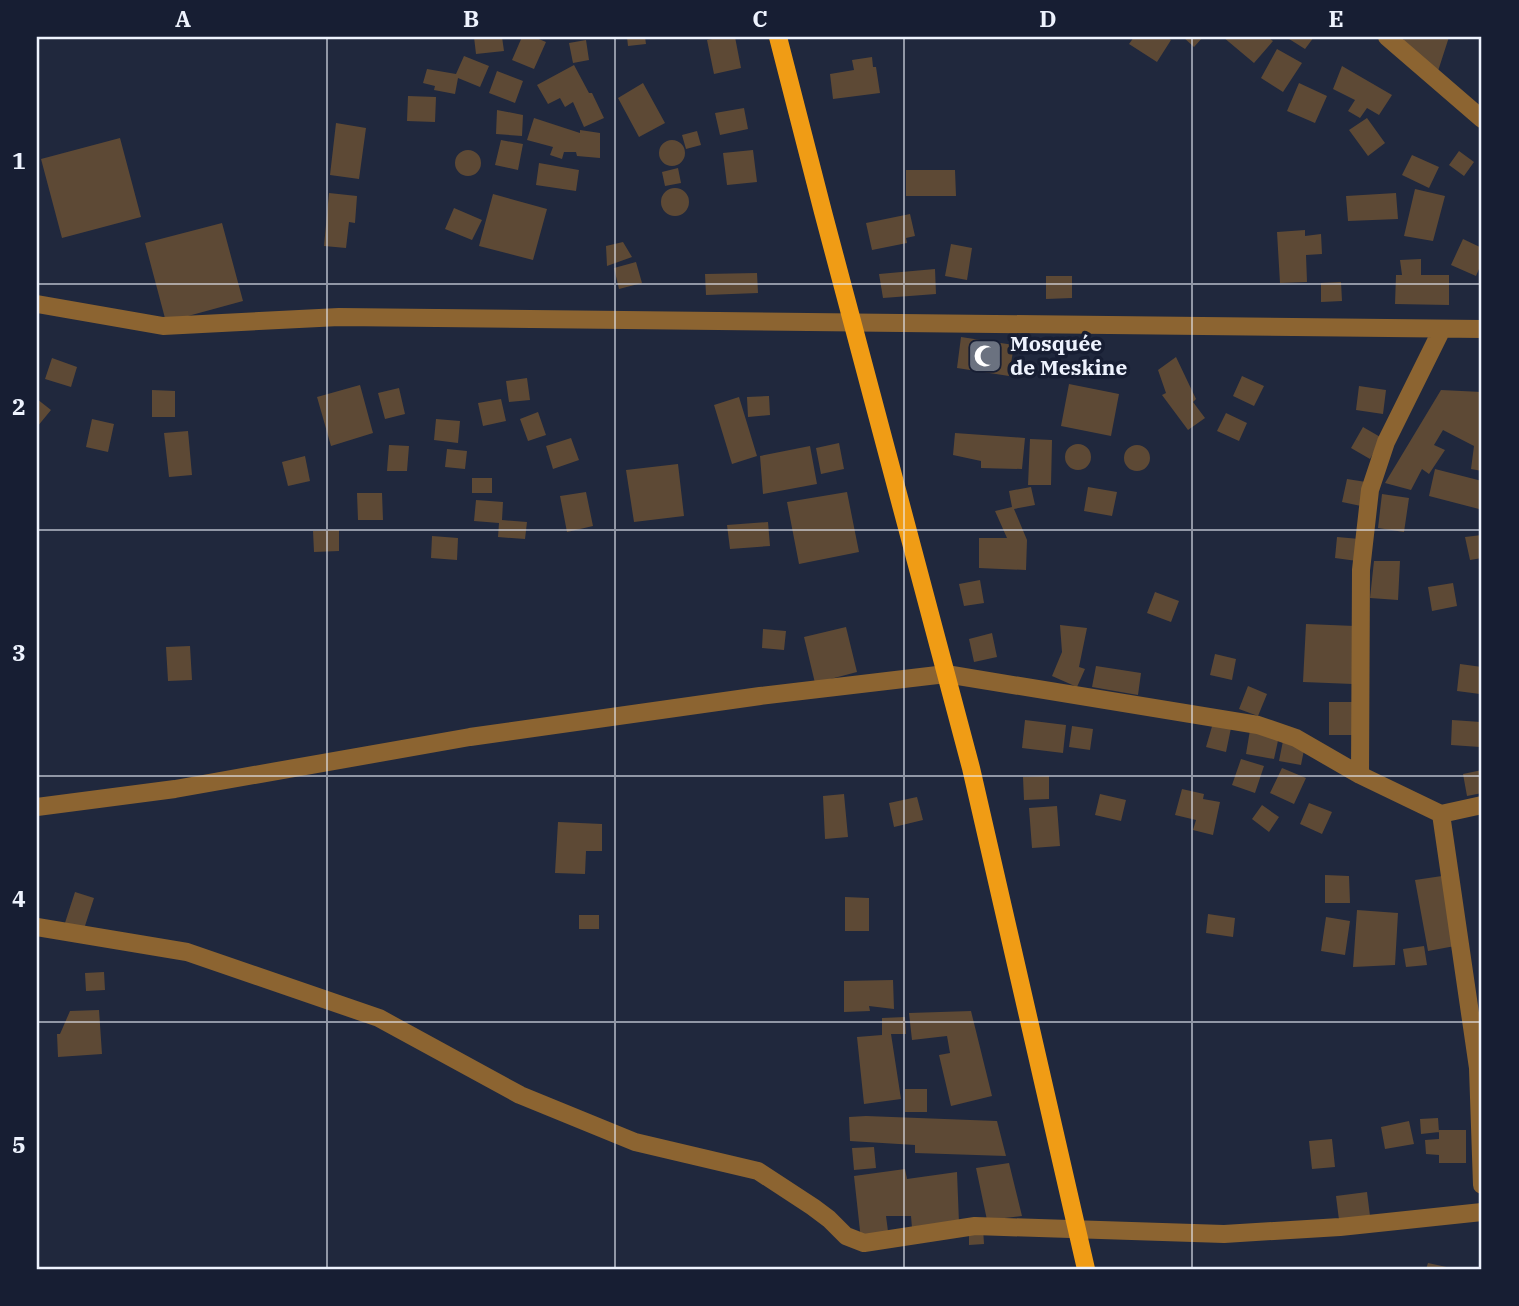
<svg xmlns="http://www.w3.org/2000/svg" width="1519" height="1306" font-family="'IBM Plex Serif',serif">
  <rect width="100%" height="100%" fill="#20283d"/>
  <path fill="#5d4935" d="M474,37H502L504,51L476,54Z
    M522,37H534L546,42L534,69L512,60Z
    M627,37H645L646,44L628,46Z
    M724,37H735L741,68L714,74L707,40Z
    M1134,37H1166L1171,40L1157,62L1129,44Z
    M1183,37H1203L1194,47Z
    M1223,37H1267L1273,41L1254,63Z
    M1286,37H1314L1305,49Z
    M1405,37H1449L1438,71L1401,45Z
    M586,40L589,60L573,63L569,43Z
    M1277,49L1302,63L1283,92L1261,78Z
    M464,56L489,66L480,87L458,78L455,94L434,90L435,86L423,83L427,69L456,74Z
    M872,57L873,67H876L880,93L833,99L830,74L854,70L852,60Z
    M574,65L589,93H592L604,118L584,127L573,102L565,107L560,98L548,104L537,85Z
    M1342,66L1392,95L1379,115L1367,108L1360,118L1348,111L1355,100L1333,89Z
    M497,71L523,81L515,103L489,93Z
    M643,83L665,123L639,137L618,98Z
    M1299,83L1327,96L1315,123L1287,111Z
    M408,96L436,97L435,122L407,121Z
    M744,108L748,129L720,135L715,113Z
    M497,110L523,115L522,136L496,134Z
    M534,118L580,133V130L600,133V158L577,156L576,152H564L562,159L550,155L553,147L527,140Z
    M1367,118L1385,143L1368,156L1349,130Z
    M336,123L366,128L359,179L330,175Z
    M697,131L701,145L686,149L682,135Z
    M120,138L141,217L62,238L41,159Z
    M659 153a13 13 0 1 1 26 0a13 13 0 1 1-26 0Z
    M501,140L523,144L518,170L495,165Z
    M753,150L757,182L727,185L723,153Z
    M455 163a13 13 0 1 1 26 0a13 13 0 1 1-26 0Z
    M1459,151L1474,162L1464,176L1449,165Z
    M1412,155L1439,167L1429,188L1402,175Z
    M539,163L579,170L576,191L536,185Z
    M678,168L681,183L665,186L662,172Z
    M906,170H955L956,196H906Z
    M661 202a14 14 0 1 1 28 0a14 14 0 1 1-28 0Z
    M1415,189L1445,196L1433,241L1404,236Z
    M329,193L357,196L355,223L349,222L346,248L324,246Z
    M1396,193L1398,219L1348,221L1346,196Z
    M493,194L547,209L533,260L479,246Z
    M454,208L482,220L472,240L445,229Z
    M910,214L915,236L906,238L907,243L872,250L866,223Z
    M222,223L243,301L166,322L145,243Z
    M1305,230V236L1321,234L1322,254L1306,255L1307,282L1280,283L1277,232Z
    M1463,239L1482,248V262L1476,276L1451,265Z
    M623,242L632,257L607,266L606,246Z
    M951,244L972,248L967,280L945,276Z
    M1421,259V275H1449V305L1395,304L1396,275H1402L1400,260Z
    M636,262L642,283L619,289L614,268Z
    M935,269L936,294L883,298L879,274Z
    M757,273L758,293L706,295L705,274Z
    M1046,276H1072V298L1046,299Z
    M1341,282L1342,301L1321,302V283Z
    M961,337L1014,345L1009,376L957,368Z
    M1176,357L1196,399L1193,402L1205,418L1188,430L1162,395L1166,393L1158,370Z
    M52,358L77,367L71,387L45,379Z
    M1242,376L1264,386L1254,406L1233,396Z
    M527,378L530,400L509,402L506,381Z
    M1069,384L1119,394L1111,436L1061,426Z
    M360,385L373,433L331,446L317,397Z
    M1359,386L1386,390L1383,414L1356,410Z
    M399,388L405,414L385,419L378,393Z
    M152,390L175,391V417H152Z
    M1441,390L1482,392V471L1471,469L1474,446L1443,430L1434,445L1445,450L1429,474L1422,469L1411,490L1385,483Z
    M769,396L770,415L748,417L747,397Z
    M739,397L757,456L732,464L714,405Z
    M37,399L51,410L37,427Z
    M501,399L506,421L483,426L478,403Z
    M538,412L546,435L528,441L520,419Z
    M1226,413L1247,423L1239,441L1217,431Z
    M92,419L114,424L108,452L86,447Z
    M436,419L460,421L458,443L434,440Z
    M1363,427L1382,438L1370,459L1351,448Z
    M188,431L192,475L169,477L164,433Z
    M955,433L1025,438L1022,469L981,468V461L953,455Z
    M571,438L579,460L553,469L546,446Z
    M1030,439L1052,440L1051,485H1028Z
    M839,443L844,469L821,474L816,448Z
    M1065 457a13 13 0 1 1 26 0a13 13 0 1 1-26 0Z
    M1124 458a13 13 0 1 1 26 0a13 13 0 1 1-26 0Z
    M389,445L409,446L407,471H387Z
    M810,446L817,484L763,494L760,456Z
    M447,449L467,451L465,469L445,467Z
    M305,456L310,481L288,486L282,462Z
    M678,464L684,516L634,522L626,470Z
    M1435,469L1482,481L1479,509L1429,496Z
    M472,478H492V493H472Z
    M1347,479L1366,482L1361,506L1342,502Z
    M1031,487L1035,505L1014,509L1027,540L1026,570L979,568V538H1007L995,511L1012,507L1009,491Z
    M1088,487L1117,492L1112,516L1084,511Z
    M586,492L593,526L567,532L560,496Z
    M847,492L859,552L799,564L787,502Z
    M357,493H382L383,520H358Z
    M1382,494L1409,498L1404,532L1378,528Z
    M476,500L503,502L502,520L527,522L525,539L498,537L499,523L474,521Z
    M768,522L770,546L730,549L727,525Z
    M339,530V551L314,552L313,531Z
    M1482,535V558L1470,560L1465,537Z
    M432,536L458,538L457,560L431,558Z
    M1337,537L1360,539L1357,561L1335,558Z
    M1374,561H1400L1398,600L1370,598Z
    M980,580L984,603L964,606L959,584Z
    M1453,583L1457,606L1432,611L1428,587Z
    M1155,592L1179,601L1171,622L1147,613Z
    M1306,624L1355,626L1353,684L1303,682Z
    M1060,625L1087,628L1079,667L1085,669L1077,687L1052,676L1062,652Z
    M846,627L857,672L815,683L804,637Z
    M763,629L786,631L784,650L762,648Z
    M992,633L997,657L974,662L969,639Z
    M190,646L192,680L168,681L166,647Z
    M1215,654L1236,659L1232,680L1210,675Z
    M1460,664L1482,667L1480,694L1457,691Z
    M1096,666L1141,673L1138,695L1092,687Z
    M1248,686L1267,694L1258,716L1239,709Z
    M1329,702H1352V735H1329Z
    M1025,720L1066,725L1063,753L1022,748Z
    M1452,720L1481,722L1480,747L1451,745Z
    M1213,723L1231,728L1226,752L1206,747Z
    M1072,726L1093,729L1090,750L1069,747Z
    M1250,730L1279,736L1274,759L1246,754Z
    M1283,741L1305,745L1301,765L1279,761Z
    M1241,759L1264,766L1255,793L1232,785Z
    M1282,768L1306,778L1294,804L1270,793Z
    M1482,770V793L1467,796L1463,774Z
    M1049,776V799L1024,800L1023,777Z
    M1182,789L1204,794L1203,799L1220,802L1213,835L1193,830L1196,820L1175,815Z
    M844,794L848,837L825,839L823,796Z
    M1100,794L1126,800L1121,821L1095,815Z
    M917,797L923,820L894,827L889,803Z
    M1309,803L1332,812L1322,834L1300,824Z
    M1262,805L1279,817L1269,832L1252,819Z
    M1057,806L1060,846L1032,848L1029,808Z
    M558,822L602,824V851H586L585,874L555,873Z
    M1325,875L1349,876L1350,903H1325Z
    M1442,876L1455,946L1428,951L1415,880Z
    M75,892L94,898L83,932L64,926Z
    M845,897L869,898V931H845Z
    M1357,910L1398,913L1395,965L1353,967Z
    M1208,914L1235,918L1233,937L1206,933Z
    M579,915H599V929H579Z
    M1326,917L1350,921L1345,955L1321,951Z
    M1424,946L1427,965L1406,967L1403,949Z
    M104,972L105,990L86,991L85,973Z
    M893,980L894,1009L869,1006L870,1011L844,1012V981Z
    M99,1010L102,1054L58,1057L57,1034H60L70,1011Z
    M971,1011L992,1096L951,1106L939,1055L950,1053L947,1036L912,1040L909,1013Z
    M905,1017L906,1034H891L901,1099L864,1104L857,1037L882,1035V1018Z
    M905,1089H927V1112H905Z
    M866,1116L997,1121L1006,1156L915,1153V1145L850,1141L849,1117Z
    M1438,1118L1439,1132L1421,1134L1420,1119Z
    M1409,1121L1414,1144L1385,1149L1381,1127Z
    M1439,1130H1466V1163H1439V1155L1426,1154L1425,1140L1439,1139Z
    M1332,1139L1335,1167L1312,1169L1309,1141Z
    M874,1147L876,1168L854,1170L852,1148Z
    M1009,1163L1022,1216L987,1220L976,1168Z
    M905,1169L907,1179L957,1172L959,1223L912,1228L911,1216H886L889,1239L861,1240L854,1176Z
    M1367,1192L1370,1216L1339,1220L1336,1196Z
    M983,1228L984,1244L969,1245V1229Z
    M1428,1263L1451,1268V1269H1426Z"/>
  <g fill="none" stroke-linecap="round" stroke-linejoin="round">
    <path stroke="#8c6431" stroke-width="18" d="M1387,37L1482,119
      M37,304L163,326L339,317L1482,329
      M1360,775L1361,570L1370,490L1386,442L1442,329
      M37,807L175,789L470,737L760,696L946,674L1258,725L1296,738L1360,775L1441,814L1482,805
      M1441,814L1478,1068L1482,1185
      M37,927L187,952L379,1018L520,1095L635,1142L758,1171L813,1207L829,1219L846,1236L864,1243L975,1226L1224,1234L1340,1227L1482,1212"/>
    <path stroke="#f09c15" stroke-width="18" d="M778,37L823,212L971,768L1086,1269"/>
  </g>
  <path fill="none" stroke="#eef3fe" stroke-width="2" stroke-opacity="0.55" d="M327,37V1269M615,37V1269M904,37V1269M1192,37V1269M37,284H1482M37,530H1482M37,776H1482M37,1022H1482"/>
  <defs>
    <g id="mosque-square" transform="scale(1.75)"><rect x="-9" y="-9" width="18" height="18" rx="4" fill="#6b7280" stroke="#171e33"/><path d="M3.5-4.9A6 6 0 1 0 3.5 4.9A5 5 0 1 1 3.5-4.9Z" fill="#fff"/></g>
  </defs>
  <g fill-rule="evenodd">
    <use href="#mosque-square" x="985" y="356"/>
  </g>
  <g text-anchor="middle" stroke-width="7" stroke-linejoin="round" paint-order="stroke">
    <g font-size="21" font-weight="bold" fill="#eef3fe" stroke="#171e33" text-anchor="start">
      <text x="1010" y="351">Mosquée<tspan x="1010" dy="24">de Meskine</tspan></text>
    </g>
  </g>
  <rect width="1519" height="1306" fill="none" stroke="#171e33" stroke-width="77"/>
  <rect x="38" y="38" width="1442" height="1230" fill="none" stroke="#eef3fe" stroke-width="2.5"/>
  <g font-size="23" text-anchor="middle" font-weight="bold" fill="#eef3fe">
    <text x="183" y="27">A</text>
    <text x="471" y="27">B</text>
    <text x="760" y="27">C</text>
    <text x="1048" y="27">D</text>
    <text x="1336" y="27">E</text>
    <text x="19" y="169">1</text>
    <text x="19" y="415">2</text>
    <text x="19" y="661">3</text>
    <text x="19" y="907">4</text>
    <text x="19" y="1153">5</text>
  </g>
</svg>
